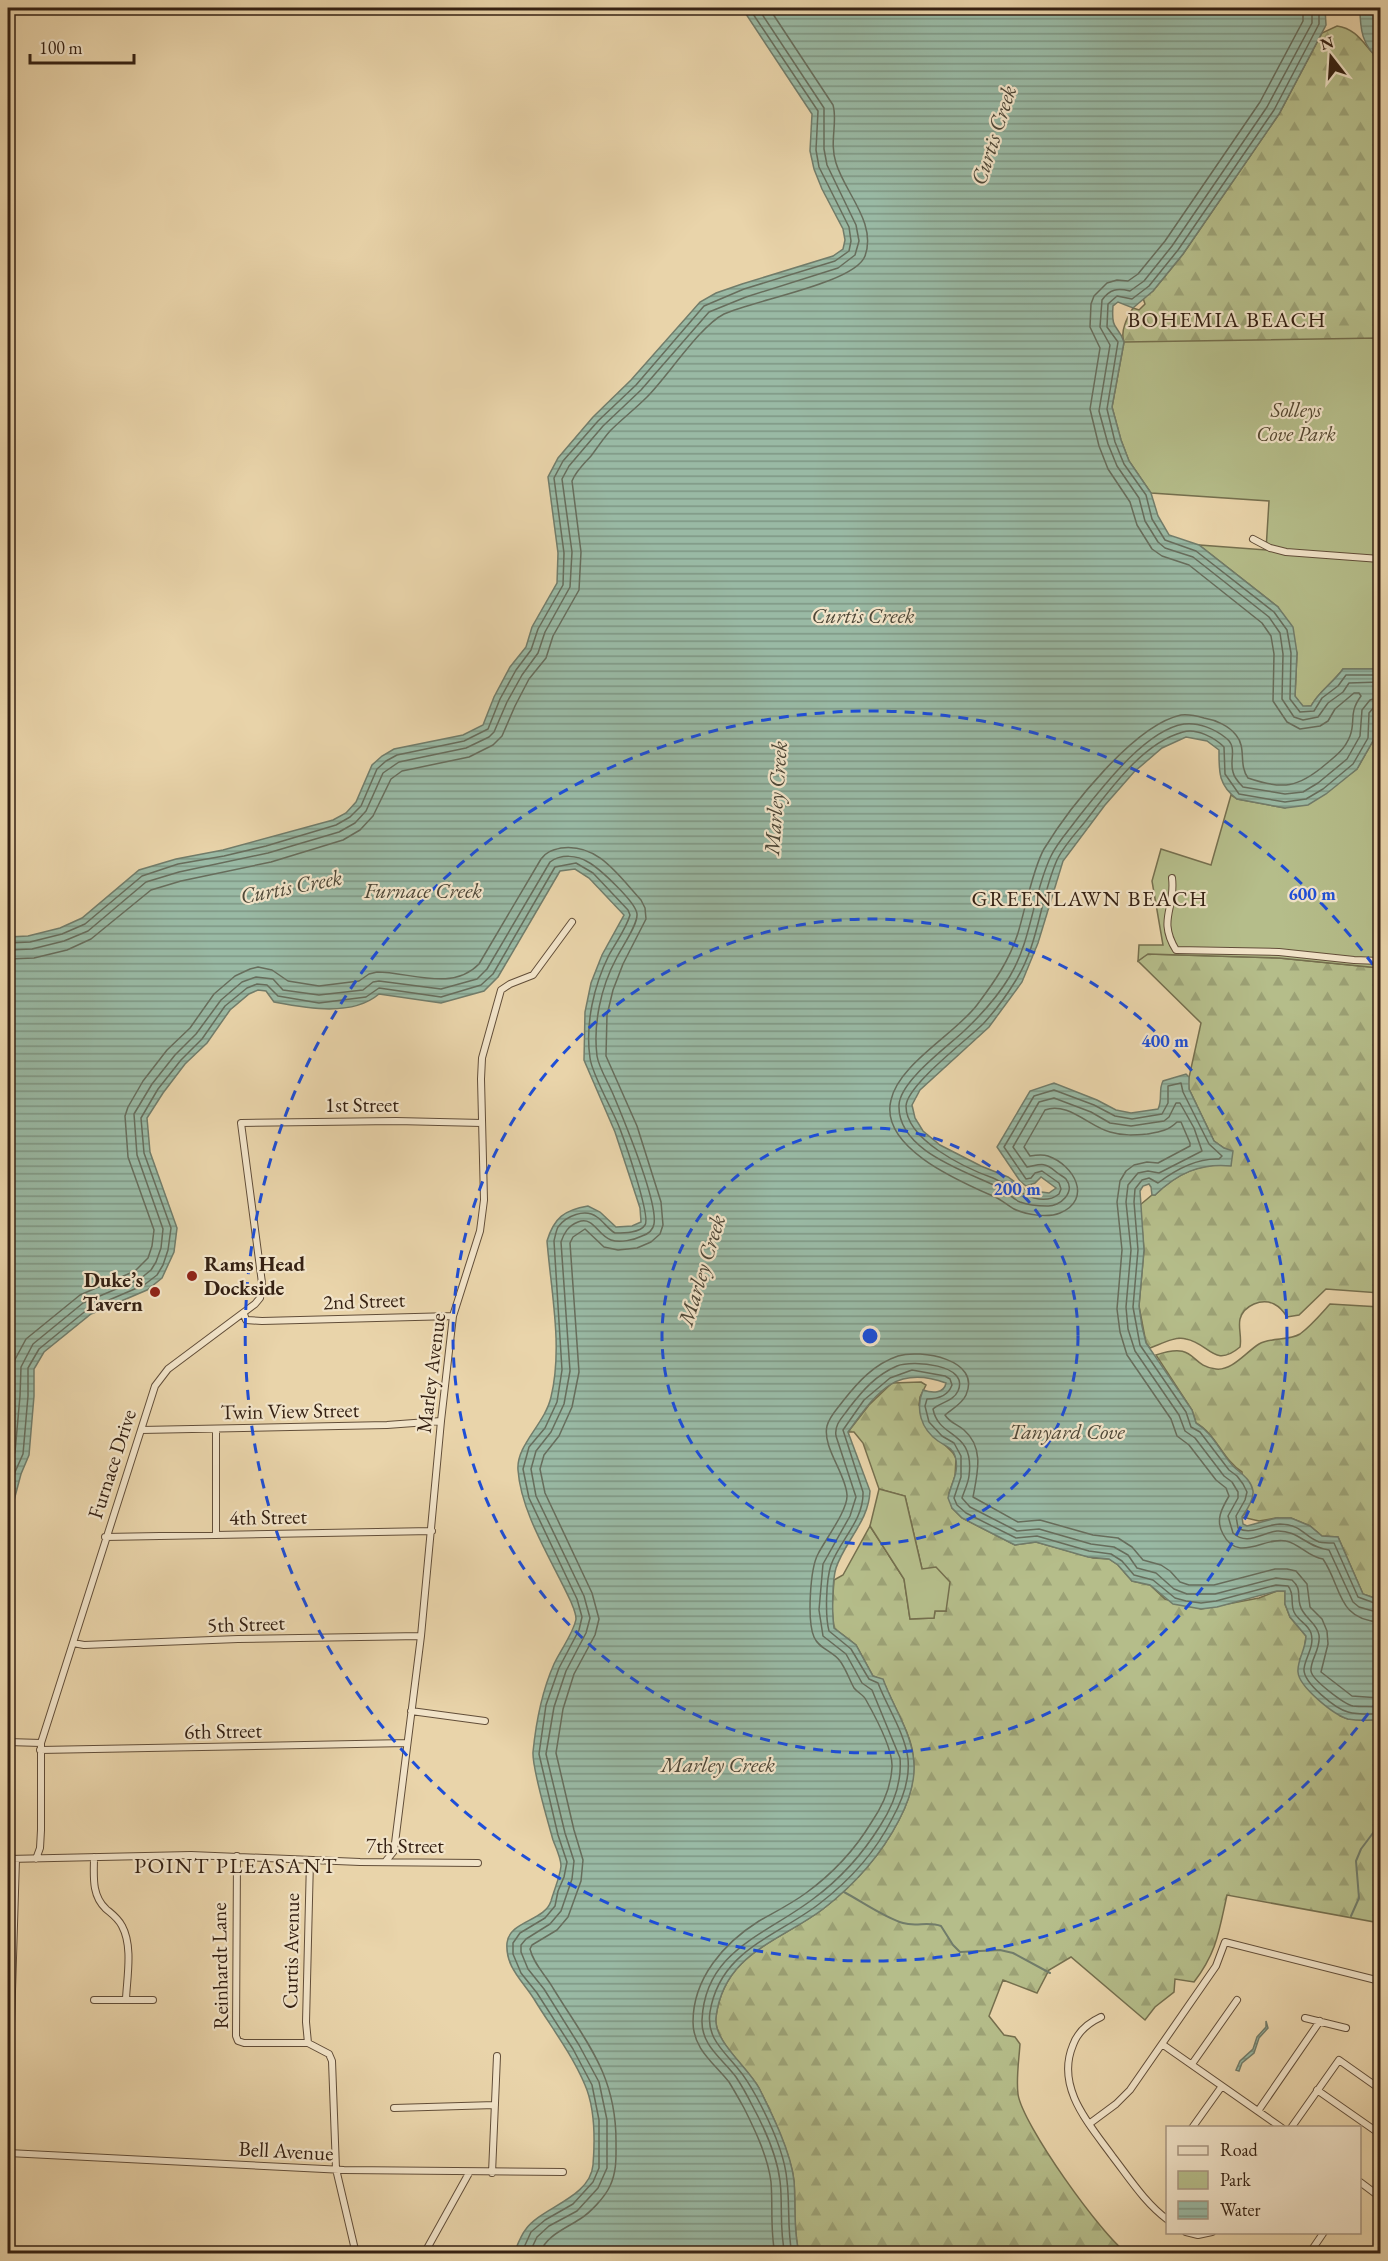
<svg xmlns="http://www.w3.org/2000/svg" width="1388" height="2261" font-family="'EB Garamond',serif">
  <defs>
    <pattern id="forest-firs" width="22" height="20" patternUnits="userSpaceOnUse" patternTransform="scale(1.5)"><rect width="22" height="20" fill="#b5bd8a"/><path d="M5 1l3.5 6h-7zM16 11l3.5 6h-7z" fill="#9ca276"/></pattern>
    <pattern id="water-rules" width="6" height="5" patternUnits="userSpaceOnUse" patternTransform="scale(1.5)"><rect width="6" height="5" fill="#99b9a4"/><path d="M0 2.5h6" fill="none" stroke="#7e9684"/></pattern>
  </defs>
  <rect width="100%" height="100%" fill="#e9d4aa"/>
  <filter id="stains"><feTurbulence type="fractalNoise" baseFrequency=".00333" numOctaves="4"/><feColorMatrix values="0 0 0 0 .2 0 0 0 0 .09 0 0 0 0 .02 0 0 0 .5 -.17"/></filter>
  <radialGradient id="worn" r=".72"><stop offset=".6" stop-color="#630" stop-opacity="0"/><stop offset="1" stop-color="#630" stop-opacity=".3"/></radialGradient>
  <path fill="url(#forest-firs)" stroke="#756f4e" stroke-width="1.5" d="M1337,26C1359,29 1365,48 1380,60V551L1271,499L1124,342C1120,331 1127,318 1133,308L1139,310L1145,304L1143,298L1153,291L1183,254L1279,114L1322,33Z
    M1147,954L1279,958L1380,968V1293L1326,1289L1299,1315L1287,1317C1284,1312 1280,1307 1274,1304C1262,1298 1244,1305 1240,1319C1238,1328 1242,1337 1240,1347C1214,1369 1209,1343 1186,1339C1175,1336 1161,1344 1150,1348L1146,1343L1139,1306L1144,1250L1140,1205L1152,1195H1155C1177,1173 1200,1163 1231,1165L1224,1148L1214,1141L1189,1089L1188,1082L1201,1023L1138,961Z
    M1330,1304L1380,1307V1600L1363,1594L1338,1537L1322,1536L1310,1526L1291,1518H1276L1259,1521L1242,1517L1246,1512L1242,1472C1223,1460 1216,1434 1196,1423L1192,1410L1156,1355C1198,1341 1188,1366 1216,1369C1232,1371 1246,1352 1259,1344C1271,1337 1289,1341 1300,1334C1311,1326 1321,1314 1330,1304Z
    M921,1382L926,1385L920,1397L919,1405L945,1445L953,1453L956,1458L955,1476L949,1493L952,1508L962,1518L1015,1545L1036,1542L1093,1558L1109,1559L1118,1565L1132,1581L1150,1585L1165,1599L1201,1609L1259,1598L1277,1591H1285V1604L1290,1617L1306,1636L1304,1651L1300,1659L1340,1716L1348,1719L1380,1720V1923L1227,1895C1219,1931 1217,1952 1194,1982L1175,1979L1174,1992L1155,2007L1145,2020L1071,1957L1049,1970L1037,1993L1003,1980L989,2016L1004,2035L1015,2037L1020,2044C1019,2060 1016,2078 1018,2094C1022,2124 1102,2236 1127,2253H799C793,2229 796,2206 794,2181C791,2155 771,2112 759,2088C747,2067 713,2041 716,2017C724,1953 779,1942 823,1909C854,1885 881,1855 899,1820C909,1801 916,1777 913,1755C911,1733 891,1702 883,1680L873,1676L856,1645L834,1628L832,1609L834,1580L843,1575L870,1526L904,1579L910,1619L934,1618L935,1611H946L922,1569L905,1496L879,1489L863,1443L854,1432H848L869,1405L892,1383Z"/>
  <path fill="#b5bd8a" stroke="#756f4e" stroke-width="1.5" d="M1380,338V669H1343C1333,683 1319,691 1311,706L1303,707L1295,697L1297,653L1278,607L1199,545L1266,550L1269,501L1151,493L1129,461L1121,440L1112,407L1124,342Z
    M1380,707V968L1279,958L1148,954L1138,961L1139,945H1163L1152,881L1161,849L1211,865L1231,795L1237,799L1285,808L1342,780L1357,769L1374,739V716Z
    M879,1489L905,1496L922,1569L936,1567L950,1582L946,1611H935L934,1618L910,1619L904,1579L870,1526Z"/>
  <path fill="url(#water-rules)" stroke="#717c6a" stroke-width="1.5" d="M742,8H1325L1326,25L1279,114L1183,254L1153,291L1133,308L1118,302L1113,306C1111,332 1118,324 1124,342L1112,407L1121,440L1129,461L1151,493L1158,516L1169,535L1199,545L1278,607L1293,627L1297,653L1295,696L1303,706H1311C1319,691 1333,683 1343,669H1380V707L1374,716V739L1357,769L1326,794L1308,805L1285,808L1237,799C1218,785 1219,771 1219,750L1207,741L1186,737L1162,748L1134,772L1105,805L1063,861L1038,943L1022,982L989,1027L920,1090L912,1105L915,1118L923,1131L940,1145L981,1166L1008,1177L1026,1190L1049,1193L1056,1188L1041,1177L1035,1183L1026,1186L1020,1181L997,1147L1030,1091L1054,1083L1097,1100L1116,1110L1131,1113L1158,1109C1163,1099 1158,1090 1163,1081L1186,1074L1189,1077V1089L1214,1141L1224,1148L1233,1151L1231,1166C1200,1163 1178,1173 1155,1195H1152L1151,1187L1149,1184L1143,1186L1140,1191L1144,1250L1139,1306L1142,1326L1146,1343L1192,1410L1196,1423C1213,1433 1220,1452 1233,1466C1240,1473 1251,1479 1253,1491C1254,1500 1247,1510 1242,1517L1243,1524L1247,1526L1276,1518H1291L1310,1526L1322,1536L1338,1537L1363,1594L1380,1600V1720C1370,1720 1358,1721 1348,1719C1334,1715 1299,1687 1298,1672C1297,1660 1306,1649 1306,1636L1290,1617L1285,1604V1591H1277L1217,1607L1201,1609L1173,1604L1150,1585L1132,1581L1118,1565L1109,1559L1088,1557L1036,1542L1015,1545L1011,1543L962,1518L952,1508L948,1498C951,1483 960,1472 955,1456C952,1447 945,1446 938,1441C921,1429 915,1409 923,1390C932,1393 944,1394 946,1383C894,1364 876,1394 848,1432L870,1491C869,1521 845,1541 836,1568C832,1581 832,1614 834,1628L856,1645L873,1676L883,1679C892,1704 909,1729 913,1755C917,1777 909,1801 899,1820C881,1855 854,1885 823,1909C779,1942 724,1953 716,2017C713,2041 747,2066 759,2088C772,2114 791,2152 794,2181C796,2206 793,2229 799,2253H514C517,2246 521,2235 526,2229C542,2207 590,2198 593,2165C595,2140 595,2108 585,2085C572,2054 551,2027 534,1999C523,1981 505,1967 507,1943C509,1921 545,1921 551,1901C554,1890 560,1877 561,1866C561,1858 556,1848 553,1840C548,1822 532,1768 533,1752C536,1722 542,1691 554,1664C560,1651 574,1632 576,1619C576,1613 573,1607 571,1602C553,1562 521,1514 518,1470C516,1445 545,1424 551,1397C563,1348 551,1291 547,1241C554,1218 564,1210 588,1206L600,1212L616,1227L632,1226L641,1222L640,1208L615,1132L584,1060L585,1012L591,983L602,955L624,915L589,878L575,869L560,871L498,977L484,991L441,1003L379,994C352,1017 306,1008 274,1002L266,991L258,990L249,994L230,1010L207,1043L185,1064L163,1093L147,1118L150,1152L177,1228L174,1252L162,1278L147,1290L91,1314L44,1352L34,1369V1396L29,1455L21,1474L8,1523V937L28,936L60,928L82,918L139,870L176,859L223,850L333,820L346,813L356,802L372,765L382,756L394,749L463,735L483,725L494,697L510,667L526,647L532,627L557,583L558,553L548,477L558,458L593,417L631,380L700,302L716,293L742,284L833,256L843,249L845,240L843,229L822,189L814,169L810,151L812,114Z
    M1360,8H1380V60C1362,46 1360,29 1360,8Z
    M1266,2021L1268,2028L1259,2038L1254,2053L1242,2063L1239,2071L1236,2070L1240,2061L1253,2049L1257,2037L1266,2027Z"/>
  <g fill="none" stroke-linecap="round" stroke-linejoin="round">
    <path stroke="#676d5c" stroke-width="1.5" d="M1303,8V21L1260,102L1165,241L1138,274L1128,281L1117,280L1107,283L1094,296L1091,304L1090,327L1100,348L1090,409L1099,446L1108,469L1130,502L1137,525L1152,549L1162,556L1189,565L1262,623L1271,636L1274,654L1273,701L1287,722L1300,729L1320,726L1328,721L1335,709L1354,693H1359L1361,696C1348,714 1356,720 1350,736C1345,749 1336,756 1326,764C1298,788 1283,790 1248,778C1238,764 1247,748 1236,735C1229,726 1216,720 1204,718C1197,716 1189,714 1181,715C1134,725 1069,808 1044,849C1033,868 1025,910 1018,933C1009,961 995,981 977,1005C955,1034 899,1064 891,1100C879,1148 961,1182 995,1197C1002,1200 1008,1206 1014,1209C1026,1215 1048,1218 1060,1213C1093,1199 1074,1165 1048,1156C1042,1154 1036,1155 1030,1156L1024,1147L1045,1110C1067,1101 1090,1127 1110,1132C1123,1136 1135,1135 1147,1134C1159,1132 1168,1131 1177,1122H1181L1190,1143V1146L1158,1163L1147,1162L1134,1165L1126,1171L1120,1181L1117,1202L1122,1250L1117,1309L1120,1332L1127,1355L1171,1419L1177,1436L1189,1445L1216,1480L1226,1488L1229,1496C1222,1508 1215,1520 1223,1534C1238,1564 1265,1536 1286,1541C1300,1544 1308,1557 1323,1559C1342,1587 1337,1620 1380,1622
      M1312,8V23L1267,107L1172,246L1144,281L1130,291C1117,288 1110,289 1102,300L1100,327L1110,345L1099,411L1108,444L1117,466L1139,498L1145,521L1158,542L1165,548L1193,557L1269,617L1280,633L1283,654L1282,699L1294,717L1303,720L1318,717L1328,703L1343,692L1349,683L1380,682
      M1319,8V24L1274,110L1178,250L1149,286L1132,299L1117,296L1108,304L1107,327L1118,342L1107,409L1115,442L1124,464L1146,495L1152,519L1165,540L1196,551L1274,612L1287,630L1291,653L1290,699L1300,712L1314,711L1322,698L1338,686L1346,675H1380
      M1380,697L1370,700L1362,710L1360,736L1347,759L1318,783L1303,792L1285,794L1243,787C1239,783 1234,777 1233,772C1229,760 1238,747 1226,738C1215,729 1198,722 1184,724C1145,730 1101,789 1077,819C1069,830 1057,843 1051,856C1033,893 1032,939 1010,976C998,996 981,1015 964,1031C947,1047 900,1081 899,1105C897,1152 969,1172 1002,1189C1008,1193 1013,1199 1020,1202C1028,1205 1039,1206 1047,1206C1060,1207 1076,1192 1066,1179C1063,1176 1058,1174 1055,1171C1044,1161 1039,1165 1027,1167L1013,1147L1039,1102L1054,1098L1091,1112L1110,1123L1131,1126L1164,1121L1169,1117L1176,1103H1180L1194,1128L1202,1151L1159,1173L1148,1171L1138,1173L1128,1185L1126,1202L1131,1250L1126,1307L1128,1329L1135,1351L1179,1415L1185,1431L1195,1438L1224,1476L1232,1482L1238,1492V1498L1228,1516L1233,1533C1247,1546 1261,1533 1277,1531C1298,1530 1308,1548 1329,1550L1353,1602L1359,1607L1380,1613
      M1380,705L1375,706L1369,713L1368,738L1353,764L1323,789L1306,799L1285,802L1239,794L1225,774L1224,747C1215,738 1197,728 1183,732C1142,743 1109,791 1084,823C1075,834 1063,847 1057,860C1040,898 1039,944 1016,980C1007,995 995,1011 983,1024C967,1040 907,1085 906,1106C906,1140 965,1168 993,1178C1012,1186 1039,1210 1059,1194L1061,1189L1059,1183L1042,1171L1035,1173L1031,1178L1026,1179L1004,1147L1034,1096L1054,1090L1094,1105L1115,1116L1132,1119L1162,1114L1168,1103V1086L1181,1083L1183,1092L1209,1144L1222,1156L1219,1159C1197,1158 1175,1170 1158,1183L1149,1178L1142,1180L1135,1189L1134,1202L1138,1250L1133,1307L1140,1345L1186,1412L1191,1427L1200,1432L1229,1470L1237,1476L1243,1484L1247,1492L1245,1500L1236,1516L1238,1528C1251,1536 1266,1524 1280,1524C1303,1525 1303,1536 1319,1542C1324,1543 1329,1543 1334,1543L1358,1597L1380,1605
      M8,943L30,942L62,934L85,924L142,876L178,864L224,856L266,846L336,825L350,817L361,806L377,769L386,761L397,755L464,741L488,729L500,699L516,670L531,650L538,629L563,585L564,553L554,478L563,461L598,421L636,385L704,306L744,289L835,261L849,251L851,241L849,227L819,167L816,150L818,111L749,8
      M8,950L32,949L64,941L88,931L146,882L179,872L268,853L339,832L355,823L366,811L383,773L399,762L466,748L489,737L494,732L507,702L522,675L538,653L545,632L570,587L572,552L562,479L569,466L603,426L641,390L709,312L746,297L838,268L855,255L859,241L856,225L827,165L824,149V108L758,8
      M8,959L34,958L67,950L91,939L151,890L181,881L271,862L343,840L360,830L373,816L391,779L402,771L469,757L493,745L502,736L515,706L529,679L546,658L553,636L579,590L581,552L572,481C576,471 583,465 591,456C597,448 603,439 610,431C622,419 635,409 647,397C668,376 700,326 724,314C754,300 855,283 865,256C877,223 845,193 836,163C829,142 838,122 833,105L769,8
      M8,1439L12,1365L26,1339L80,1295L135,1271L148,1258L152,1246L154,1230L128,1157L125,1116L128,1107L143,1081L167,1050L190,1028L214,994L235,976L250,969L258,967L272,970L288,981L319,986L359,981L369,974L377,972C410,972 452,992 479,964L541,859C546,852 552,850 561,848C598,843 618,875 641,900L645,908L646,919L623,964L613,990L607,1015L606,1056L637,1126L661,1202L663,1225L660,1234L651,1242L637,1248L618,1250L604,1247L585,1229L573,1237L570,1243L579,1372L572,1407L559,1436L544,1455L540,1469L545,1493L592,1593L599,1619L595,1635L574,1674L563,1709L556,1753L574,1830L583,1860L581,1881L568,1917L557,1930L532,1945L530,1949C534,1965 545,1974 553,1988C586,2042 616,2074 616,2141C616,2157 617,2171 610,2186C605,2197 590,2213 580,2219C563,2230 547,2235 539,2254
      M8,1471L15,1452L20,1396L21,1367L33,1344L83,1303L140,1279L151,1270L156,1262L161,1248L163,1229L137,1155L134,1114L152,1084L175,1055L196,1034L221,1000L242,982L256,977L273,979L283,990L319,995L363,990L373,982L379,981L441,989L477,979L487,969L550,862C561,854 577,855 588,862C599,868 636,902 637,914C638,925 621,948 616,959C601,987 593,1024 597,1056C599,1068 608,1082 613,1094C623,1118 658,1201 654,1224C653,1230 648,1234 642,1236C634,1240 620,1243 611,1240C597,1235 594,1216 578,1222C568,1226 564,1233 561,1242L570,1371L564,1404L551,1432L536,1451L531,1469L536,1496L584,1596L590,1618L586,1633L566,1671L554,1707L546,1754L565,1833L574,1861L572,1879L561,1911L550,1924L526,1939L521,1945V1952L528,1969L544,1989L579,2045L599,2082L607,2120V2168L598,2188L577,2211L549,2226L537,2237L529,2254
      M8,1500L15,1472L23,1454L28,1396V1368L39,1349L88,1309L144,1285L157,1275L163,1265L168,1250L171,1228L144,1153L141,1118L158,1089L181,1060L202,1039L225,1006L247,988L257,984L267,985L278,996L319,1003L366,997L379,988L441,997L481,985L493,974L555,867L576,863L593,873L628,910L630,915C626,929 616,942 609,955C594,985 585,1024 590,1058C592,1075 613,1110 620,1129C625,1142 651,1217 645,1225C640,1233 624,1233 615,1233C608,1229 604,1222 597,1217C585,1208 566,1216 558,1227C556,1231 555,1237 554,1241L562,1370L557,1402L545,1428L529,1447L523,1469L529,1498L577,1599L582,1617L579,1630L559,1668L546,1705L539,1754L558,1835L567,1862L564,1877L558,1891L555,1906L545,1918L520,1933L513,1943V1954L521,1973L537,1993L573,2049L592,2085L599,2120V2168L593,2182L573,2204L545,2220L531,2232L521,2254
      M775,2254C770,2230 773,2205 771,2182C768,2157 755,2130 744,2108C739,2099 734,2090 729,2082C714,2063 693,2049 693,2022C693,1978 724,1943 759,1921C775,1912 791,1904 806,1893C832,1874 854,1851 871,1823C882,1807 891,1787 892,1767C893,1750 875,1716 866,1700C864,1695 858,1693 854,1688C849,1679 846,1669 840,1661C833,1651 819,1649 814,1637C807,1621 810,1569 818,1554C825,1540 848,1510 847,1495C846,1474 822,1447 827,1426C829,1417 837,1409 843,1401C858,1382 874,1364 898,1356C920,1349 982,1359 966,1395C962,1404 952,1409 945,1415C950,1423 957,1424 964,1430C985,1448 977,1475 973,1497L1018,1522L1040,1520L1093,1535L1118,1538L1132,1547L1143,1560L1161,1565L1170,1571L1180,1582L1189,1585H1214L1275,1569H1287L1296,1571L1307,1584L1310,1607L1322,1619L1327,1631L1328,1644L1321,1672L1352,1696L1380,1698
      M785,2254C779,2229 783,2205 780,2181C777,2156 764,2127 752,2105C747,2095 742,2086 736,2077C723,2059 701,2046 702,2020C705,1950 766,1935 813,1899C840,1879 862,1855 880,1826C893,1806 902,1782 900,1758L872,1690L862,1683L846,1654L823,1636L819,1610L823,1564L850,1516L856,1497L836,1436C834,1424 843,1417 849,1408C863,1390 876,1375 897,1366C912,1360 970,1364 958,1391C953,1402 940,1402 933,1409C939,1440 975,1429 969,1476C968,1484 964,1491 962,1498L970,1507L1017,1531L1039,1529L1091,1544L1114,1547L1128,1555L1137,1568L1156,1573L1174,1589L1187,1594H1215L1276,1578L1292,1580C1302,1589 1297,1595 1300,1605C1303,1618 1317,1622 1319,1635C1321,1649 1310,1660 1311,1671C1312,1680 1344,1704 1353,1706C1362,1707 1371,1706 1380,1707
      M792,2254C787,2229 790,2205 787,2181C785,2155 769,2120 756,2096C751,2087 746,2078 739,2070C724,2051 706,2038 710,2012C720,1950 776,1937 819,1904C849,1881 875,1853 892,1819C902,1801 910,1780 908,1759C905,1733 887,1707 878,1683L869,1679L851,1649L829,1631C825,1616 826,1580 831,1565C840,1540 864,1520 863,1492L843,1430L864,1400L890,1378L912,1370L945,1376L950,1379L952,1385C948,1396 938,1399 927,1399L925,1406L929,1422L942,1436L954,1443L961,1456V1477L954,1498L957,1505L966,1513L1016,1538L1037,1536L1089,1551L1111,1554L1122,1561L1134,1575L1153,1580L1175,1598L1186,1601L1201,1603L1216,1601L1276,1585L1288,1586C1295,1594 1290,1603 1294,1612C1298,1621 1308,1624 1311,1633C1315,1647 1305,1657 1304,1669C1303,1683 1336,1709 1348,1712C1358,1715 1370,1714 1380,1714"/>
    <path stroke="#717c6a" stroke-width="2" d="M844,1892C861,1901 885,1918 903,1923C916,1927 928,1921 941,1926L953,1945L960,1952L1000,1950L1013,1953L1050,1973
      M1351,1916L1359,1898L1356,1861L1361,1849L1376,1829L1380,1808"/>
    <g stroke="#624e39" stroke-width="8">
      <path id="minor" d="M1253,539L1270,548L1286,552L1380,559
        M1172,878C1176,908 1157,919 1176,950L1279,952L1354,960L1380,961
        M244,1314L246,1320L262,1321L453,1316
        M141,1430L387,1425L441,1421
        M216,1534V1429
        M105,1537L432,1531
        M73,1643L84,1645L238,1639L421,1636
        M411,1711L485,1721
        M8,1742L41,1743
        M40,1750L407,1743
        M237,1856L236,2036L238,2041L244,2043H308
        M94,1857C94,1875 91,1895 106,1909C112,1914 118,1918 122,1926C133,1946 127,1977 126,1999
        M8,1859L191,1855L360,1862L478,1863
        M36,1859L40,1848L41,1830V1743L155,1386L168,1369L255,1304L260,1298L262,1283L241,1123L396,1121L482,1123
        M385,1862L394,1851L421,1636L441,1421L453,1316L480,1231L484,1200L481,1079L482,1058L501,990L510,984L533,975L572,922
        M94,2000H153
        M1101,2017C1088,2023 1078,2031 1073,2045C1055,2088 1090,2125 1113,2157C1130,2179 1145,2203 1168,2220
        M1305,2018L1346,2028
        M11,2024L16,1859
        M308,2043L329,2054L332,2061L336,2169L356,2254
        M308,2043L306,2022L310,1860
        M1162,2044L1282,2128
        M1192,2064L1237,2000
        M1317,2090L1380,2134
        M394,2108L495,2105
        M1258,2111L1320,2021
        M1089,2124L1116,2104L1130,2090L1216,1966L1225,1942L1380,1981
        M1192,2128L1222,2086
        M1291,2128L1339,2060L1380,2089
        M8,2153L344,2170L563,2172
        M492,2173L497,2056
        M1360,2182L1380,2197
        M1186,2232L1198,2235L1212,2232
        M424,2254L469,2173
        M1309,2254L1324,2232"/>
    </g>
    <use href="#minor" stroke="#f1e3c8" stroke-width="6"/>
  </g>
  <g fill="none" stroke="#1d4ed8" stroke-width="3" stroke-dasharray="10 8">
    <circle cx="870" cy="1336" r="208"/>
    <circle cx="870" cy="1336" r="417"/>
    <path d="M1379 1699A625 625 0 1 1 1379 973"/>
  </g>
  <g fill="#8f2418" stroke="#f1e3c8" stroke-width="2">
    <circle cx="192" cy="1276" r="6"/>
    <circle cx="155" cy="1292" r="6"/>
  </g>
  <g text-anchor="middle" stroke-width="4.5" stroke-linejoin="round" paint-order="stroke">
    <g font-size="21" font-style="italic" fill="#554831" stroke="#f1e3c8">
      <text x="1296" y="417">Solleys<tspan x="1296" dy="24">Cove Park</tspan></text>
    </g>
    <g font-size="21" fill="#352113" stroke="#f1e3c8">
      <text x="362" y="1112">1st Street</text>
      <text transform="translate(364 1301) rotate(-2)" y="7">2nd Street</text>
      <text transform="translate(431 1373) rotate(-83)" y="7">Marley Avenue</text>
      <text transform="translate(290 1411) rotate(-1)" y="7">Twin View Street</text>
      <text transform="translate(112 1464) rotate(-72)" y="7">Furnace Drive</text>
      <text transform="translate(268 1517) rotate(-1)" y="7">4th Street</text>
      <text transform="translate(246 1624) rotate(-2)" y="7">5th Street</text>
      <text transform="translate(223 1731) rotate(-1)" y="7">6th Street</text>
      <text x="405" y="1853">7th Street</text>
      <text transform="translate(291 1951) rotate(-89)" y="7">Curtis Avenue</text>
      <text transform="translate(220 1966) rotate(-91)" y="7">Reinhardt Lane</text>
      <text transform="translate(286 2151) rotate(3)" y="7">Bell Avenue</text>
    </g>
    <g font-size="21" font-weight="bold" fill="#352113" stroke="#f1e3c8" text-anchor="start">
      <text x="204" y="1271">Rams Head<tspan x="204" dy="24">Dockside</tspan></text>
      <text x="143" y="1287" text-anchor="end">Duke’s<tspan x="143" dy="24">Tavern</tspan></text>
    </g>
    <g font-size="22" font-style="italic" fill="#4e4737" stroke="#f1e3c8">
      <text transform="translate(993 135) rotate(-72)" y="8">Curtis Creek</text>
      <text x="863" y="623">Curtis Creek</text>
      <text transform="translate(775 798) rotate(-86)" y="8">Marley Creek</text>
      <text transform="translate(291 886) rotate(-11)" y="8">Curtis Creek</text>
      <text x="423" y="898">Furnace Creek</text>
      <text transform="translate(701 1270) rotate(-73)" y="8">Marley Creek</text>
      <text x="1067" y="1439">Tanyard Cove</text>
      <text x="718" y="1772">Marley Creek</text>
    </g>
    <g font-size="22" letter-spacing="1.5" fill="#352113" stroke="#f1e3c8">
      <text x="1227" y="327">BOHEMIA BEACH</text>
      <text x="1090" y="906">GREENLAWN BEACH</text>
      <text x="236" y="1873">POINT PLEASANT</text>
    </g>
  </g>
  <circle cx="870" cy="1336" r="9" fill="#1d4ed8" stroke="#f1e3c8" stroke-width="3"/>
  <g font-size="18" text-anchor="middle" font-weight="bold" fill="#1d4ed8" stroke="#f1e3c8" stroke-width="4.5" stroke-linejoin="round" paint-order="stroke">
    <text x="1312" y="900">600 m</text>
    <text x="1165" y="1047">400 m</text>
    <text x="1017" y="1195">200 m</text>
  </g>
  <rect width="1388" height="2261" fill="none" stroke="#e9d4aa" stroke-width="30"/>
  <rect x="9" y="9" width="1370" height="2243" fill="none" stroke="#352113" stroke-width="3"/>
  <rect x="15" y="15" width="1358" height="2231" fill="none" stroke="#352113" stroke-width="1.5"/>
  <rect x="1166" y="2126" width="195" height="108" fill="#f1e3c8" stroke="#a69580" stroke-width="1.5"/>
  <rect x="1178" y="2146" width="30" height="9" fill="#f1e3c8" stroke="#a69580" stroke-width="1.5"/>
  <text x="1220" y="2156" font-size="18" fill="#352113">Road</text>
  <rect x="1178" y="2171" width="30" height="18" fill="#b5bd8a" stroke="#a69580" stroke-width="1.5"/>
  <text x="1220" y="2186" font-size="18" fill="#352113">Park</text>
  <rect x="1178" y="2201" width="30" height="18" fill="url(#water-rules)" stroke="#a69580" stroke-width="1.5"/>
  <text x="1220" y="2216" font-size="18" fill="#352113">Water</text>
  <g transform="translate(1331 57) rotate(343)" stroke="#f1e3c8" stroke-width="4.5" paint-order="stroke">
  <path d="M0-4.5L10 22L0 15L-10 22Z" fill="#352113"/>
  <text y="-9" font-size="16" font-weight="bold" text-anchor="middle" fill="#352113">N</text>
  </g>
  <path d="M30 54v9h104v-9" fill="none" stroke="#352113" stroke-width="3"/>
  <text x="39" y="54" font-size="18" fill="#352113" stroke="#f1e3c8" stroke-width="4.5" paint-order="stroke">100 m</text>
  <rect width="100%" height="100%" filter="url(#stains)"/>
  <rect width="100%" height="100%" fill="url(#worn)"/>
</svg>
